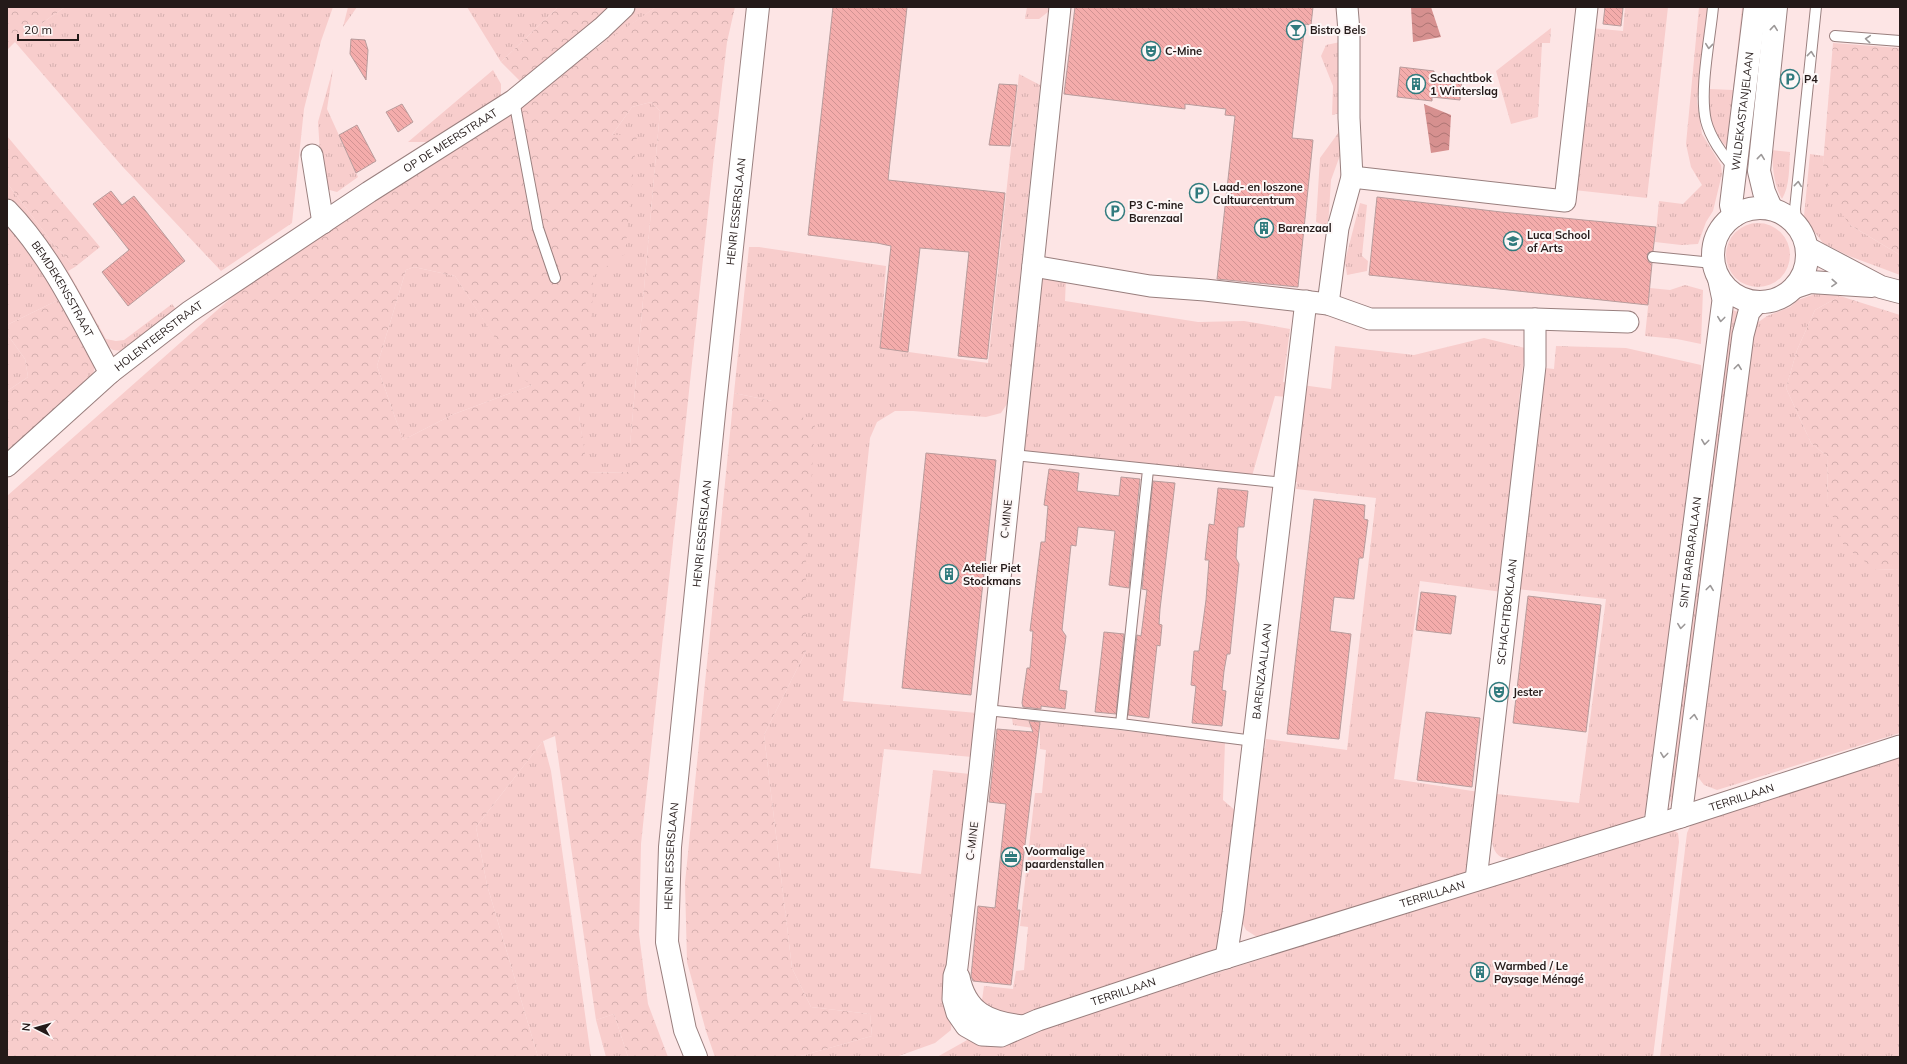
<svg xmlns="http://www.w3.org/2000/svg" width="1907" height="1064" font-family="Mulish,sans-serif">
  <defs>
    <pattern id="grass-tufts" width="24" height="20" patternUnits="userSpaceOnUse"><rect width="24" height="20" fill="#f8cdcc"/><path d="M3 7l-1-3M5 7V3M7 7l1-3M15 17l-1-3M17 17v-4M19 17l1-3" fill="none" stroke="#d4afaf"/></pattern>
    <pattern id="forest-crowns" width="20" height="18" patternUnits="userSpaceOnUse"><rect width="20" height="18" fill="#f8cdcc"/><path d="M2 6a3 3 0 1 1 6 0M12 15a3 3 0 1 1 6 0" fill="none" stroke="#d4afaf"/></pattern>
    <pattern id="water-waves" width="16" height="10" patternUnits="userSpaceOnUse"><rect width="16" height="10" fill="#d6908f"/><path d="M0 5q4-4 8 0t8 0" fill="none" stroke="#ad7574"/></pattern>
    <pattern id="building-back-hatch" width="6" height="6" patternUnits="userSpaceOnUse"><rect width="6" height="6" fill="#f4acab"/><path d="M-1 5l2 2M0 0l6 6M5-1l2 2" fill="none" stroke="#d19393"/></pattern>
  </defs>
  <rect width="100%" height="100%" fill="#fde5e5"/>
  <path fill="url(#grass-tufts)" d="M65,7H333L321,41L304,109L292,223L221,271L122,166L15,42Z
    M348,7H357L343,27Z
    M467,7H558L501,62Z
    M637,7H656L598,48Z
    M1027,7H1049L1048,12L1039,19H1025Z
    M1625,7H1668L1647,198L1574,190L1591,28L1623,31Z
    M1699,7H1708L1697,101L1702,134L1721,165L1722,174L1713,211L1706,222L1698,244L1681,245L1655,242L1659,201L1683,204L1702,185L1691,167L1686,144Z
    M1742,7H1743L1728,148C1709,130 1709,113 1710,89L1733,90Z
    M1551,28L1550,43H1542L1538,117L1511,124L1496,71Z
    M1345,41L1344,112L1332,115L1333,86L1321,56L1326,45Z
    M333,69L327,109L358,177L337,192L326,189L322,184L318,122Z
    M493,70L501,84V96L429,142H408Z
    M1019,74L1040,85L1007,404L1001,413L986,417L913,411H895L877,422L870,438L843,701L977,713L972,757L884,749L870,868L921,874L933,770L970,774L951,1030L935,1043L896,1057H797L872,1036L870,1014L811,1007L792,968L764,735L806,651V563L772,401L734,393L749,247H759L886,266L880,348L988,363Z
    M651,102L660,111L630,445V472L587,473L579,416L532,385L454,414L403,440L377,366L406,270L414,267L455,276L520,376L612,135L632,107Z
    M1344,125L1346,139L1331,180L1328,227L1316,222L1320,158Z
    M1772,150L1790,152C1789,167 1790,186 1782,199C1773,183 1773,168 1772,150Z
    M1810,154L1824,156L1823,164L1850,225L1900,255V275L1849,256L1823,243L1813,230L1804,216Z
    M7,183L54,245L75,267L68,271L106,339L116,341L124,340L172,304L178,312L123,351L113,350L102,344L7,203Z
    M1360,203L1367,205L1362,256L1368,261L1367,271L1347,275L1345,261Z
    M7,215L95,358L94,371L83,389L75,391L88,375L58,300L7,325Z
    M1726 255a32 32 0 1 1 64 0a32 32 0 1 1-64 0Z
    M1039,273L1066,278L1065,301L1198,322L1244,321L1290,329L1283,382L1289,383L1287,397L1275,396L1252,476L1020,451Z
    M1685,285L1703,290L1701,344L1677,339L1645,336L1650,288L1670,290Z
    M1815,294L1840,296L1815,310L1797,350L1786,388L1811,443L1828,457L1827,502L1876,570L1900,569V733L1717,790L1704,785L1695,773L1753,333L1757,323L1767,316L1790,307L1798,300Z
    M1727,308L1738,312L1678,797L1675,802H1671L1668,796Z
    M7,334L25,359L28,377L7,391Z
    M1484,338L1525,348L1518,410L1523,411L1502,592L1420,581L1394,779L1479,792L1470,865L1464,873L1257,937L1246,930L1239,916L1261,748H1265L1266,739L1347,750L1376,498L1296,489L1297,482L1292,481L1302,385L1331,389L1335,346L1414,355Z
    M1556,346L1626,348L1701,365L1704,400L1652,806L1641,819L1514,858C1510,858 1505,858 1501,857C1484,848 1495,810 1497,794L1579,803L1606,599L1517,589L1545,368L1554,369Z
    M1012,718L1225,742L1223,800L1237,812L1223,938L1211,956L1025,1014L1009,1017L993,1014L982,1000L984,986L1013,989L1016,971L1024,970L1028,927L1020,926L1035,793H1042L1046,750L1040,749V729L1013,725Z
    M543,741L551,771L591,1057H538L487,885L476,827Z
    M1900,757V1057H1660L1687,833L1691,824Z
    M1671,829L1678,833L1679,842L1653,1057H937L969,1039L999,1042Z
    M614,1014L628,1057H606L596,1020Z"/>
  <path fill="url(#forest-crowns)" fill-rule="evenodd" d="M7,7H65L15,42L7,50Z
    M558,7H609L585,33L521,82L501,62Z
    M656,7H735L727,42L715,146L641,844L639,934L648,1004L668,1057H628L614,1014L596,1020L555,736L543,741L476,827L487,885L538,1057H7V496L267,266L300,243L357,213ZM651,102L660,111L630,445V472L588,473L579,416L592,312L593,276L625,254L637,135H612L632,107ZM414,267L455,276L520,377L532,385L454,414L403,440L377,366L406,270Z
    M1833,43L1900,48V255L1850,225L1830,198L1823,164Z
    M7,136L100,247L75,267L54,245L7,183Z
    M1840,296L1900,315V569L1876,570L1844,546L1827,502L1828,457L1811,443L1786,388L1797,350L1815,310Z
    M58,300L89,359L88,375L75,391L7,451V391L28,377L25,359L7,334V325Z
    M734,393L772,401L815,424L806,563V651L764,735L792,968L811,1007L870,1014L872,1036L797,1057H715L706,1031L687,962L685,883Z"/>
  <path fill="url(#water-waves)" d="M1411,7H1431L1441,37L1413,42Z
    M1424,104L1451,115L1449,150L1431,153Z"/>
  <path fill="url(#building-back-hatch)" stroke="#b89c9c" d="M833,7H907L888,180L1005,193L987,359L958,356L969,252L920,248L908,352L880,348L891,246L877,243L808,235Z
    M1075,7H1313L1311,25L1305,24L1292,138L1313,140L1298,287L1217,279L1235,116L1225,115L1226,109L1185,104V109L1064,94Z
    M1605,7L1623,8L1621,26L1603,24Z
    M351,39L365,40L368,50L366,80L350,54Z
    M1400,67L1434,71V75L1462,77L1460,100L1432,97V101L1397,97Z
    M999,84L1017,85L1010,146L989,145Z
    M402,104L413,122L398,132L386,112Z
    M357,125L376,161L356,173L339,135Z
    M111,191L122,205L134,196L185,261L128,306L102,272L129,250L93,204Z
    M1377,197L1501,212L1656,227L1653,251L1648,253L1647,257L1649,262L1652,263L1648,305L1369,275Z
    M926,453L996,460L971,695L902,688Z
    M1049,469L1079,473L1077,491L1119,496L1121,477L1140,479L1129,588L1109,585L1115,531L1078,527L1076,546L1071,545L1062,630L1066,636L1059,690L1067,691L1065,709L1041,706V709L1023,707L1022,703L1027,668H1030L1033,631H1030L1041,542H1045L1048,506L1044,505Z
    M1153,481L1175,483L1160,609L1159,624L1162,625L1160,646L1157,645L1149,718L1128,715L1137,635L1141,636L1147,590L1142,589Z
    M1218,488L1248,491L1244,527H1238L1236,558L1239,564L1230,654H1227L1224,671L1222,690L1226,691L1222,726L1192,723L1196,686L1191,685L1194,651H1199L1206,600L1209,560H1205L1209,524L1214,525Z
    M1314,499L1365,505L1364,519L1368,520L1363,558H1359L1354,599L1334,597L1330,631L1351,634L1339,739L1287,734Z
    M1421,592L1456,596L1451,634L1416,630Z
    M1528,596L1601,605L1586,732L1513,723Z
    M1104,632L1124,634L1116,714L1095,712Z
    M1426,712L1480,718L1472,787L1417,780Z
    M1029,721L1040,722L1017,910H1020L1011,985L973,981L971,976L978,906L995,908L1006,804L989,802L997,729L1033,732Z"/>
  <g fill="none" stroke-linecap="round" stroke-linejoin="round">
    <g stroke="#997f7e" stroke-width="12">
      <path id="lane" d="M1713,7C1710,39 1699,91 1706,121C1710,137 1723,156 1734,168
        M1835,36L1900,41
        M514,100L538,228L555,278
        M1796,222L1795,209L1816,7
        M1653,257L1713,263
        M1013,455L1284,483
        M986,710L1121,724L1254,741
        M1121,724L1148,470"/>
    </g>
    <g stroke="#997f7e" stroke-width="23">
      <g id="street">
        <path id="s1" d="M1060,7L980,769L957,967L954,976L953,999L957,1013L966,1026L982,1035L1001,1036L1038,1020L1209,963L1681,817L1900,746"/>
        <path d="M312,155L323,223"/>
        <path d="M1352,177L1565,201L1587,7"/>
        <path id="s2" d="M7,210C51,255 80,318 110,373"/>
        <path d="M1033,266L1150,286L1205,290L1328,304L1370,319H1535L1628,322"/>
        <path d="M1328,304L1338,228L1352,177L1349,118V31L1347,7"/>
        <path id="s3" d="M7,466L110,373L189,312L369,192L514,100L602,28L624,7"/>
        <path d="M1681,817L1743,335L1749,312L1757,303"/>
        <path id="s4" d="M1655,824L1723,300L1719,281"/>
        <path id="s5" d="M1476,880L1535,366V319"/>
        <path id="s6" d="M1226,958L1233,913L1306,301"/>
        <path d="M959,977C966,1013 989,1022 1022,1026"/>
      </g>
    </g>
    <g stroke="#997f7e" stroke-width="24">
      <g id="secondary">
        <circle cx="1760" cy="255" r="47"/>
        <path d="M1771,208L1764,192L1759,171L1776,7"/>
        <path id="s7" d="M1734,216L1731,205L1755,7"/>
        <path d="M1807,248L1881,287L1900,292"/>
        <path d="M1795,287L1810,282L1872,286"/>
        <path id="s8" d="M696,1057L685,1030L667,942L670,847L715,404L758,7"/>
      </g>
    </g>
    <use href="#lane" stroke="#fff" stroke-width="10"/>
    <use href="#street" stroke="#fff" stroke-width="21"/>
    <use href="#secondary" stroke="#fff" stroke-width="22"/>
  </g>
  <defs><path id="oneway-chevron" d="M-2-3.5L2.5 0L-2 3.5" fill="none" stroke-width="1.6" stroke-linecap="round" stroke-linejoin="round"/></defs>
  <g stroke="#9c9898">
    <use href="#oneway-chevron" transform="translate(1774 28) rotate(-84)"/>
    <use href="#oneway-chevron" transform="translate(1868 39) rotate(-175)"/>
    <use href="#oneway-chevron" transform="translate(1709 46) rotate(96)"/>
    <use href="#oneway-chevron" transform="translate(1811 54) rotate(-84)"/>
    <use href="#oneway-chevron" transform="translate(1761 157) rotate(-84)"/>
    <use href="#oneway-chevron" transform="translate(1798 184) rotate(-84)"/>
    <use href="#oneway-chevron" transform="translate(1834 283) rotate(3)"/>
    <use href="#oneway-chevron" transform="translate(1721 319) rotate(97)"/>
    <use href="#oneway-chevron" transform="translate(1738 367) rotate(-83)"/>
    <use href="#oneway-chevron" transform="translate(1705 442) rotate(97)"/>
    <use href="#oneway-chevron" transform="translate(1710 588) rotate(-83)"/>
    <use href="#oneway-chevron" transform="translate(1681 626) rotate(97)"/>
    <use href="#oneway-chevron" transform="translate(1694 717) rotate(-83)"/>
    <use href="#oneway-chevron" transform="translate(1664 755) rotate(97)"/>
  </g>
  <defs>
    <g id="bar-ring" transform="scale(1)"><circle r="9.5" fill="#fdf7f7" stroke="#317b7e" stroke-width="1.5"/><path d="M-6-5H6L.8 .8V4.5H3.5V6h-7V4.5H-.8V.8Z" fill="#317b7e"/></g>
    <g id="theatre-ring" transform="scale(1)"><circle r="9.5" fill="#fdf7f7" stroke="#317b7e" stroke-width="1.5"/><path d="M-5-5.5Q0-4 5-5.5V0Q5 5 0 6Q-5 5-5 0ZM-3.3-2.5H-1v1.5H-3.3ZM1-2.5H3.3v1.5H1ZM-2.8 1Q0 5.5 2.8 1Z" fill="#317b7e"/></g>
    <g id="parking-ring" transform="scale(1)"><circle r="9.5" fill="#fdf7f7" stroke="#317b7e" stroke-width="1.5"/><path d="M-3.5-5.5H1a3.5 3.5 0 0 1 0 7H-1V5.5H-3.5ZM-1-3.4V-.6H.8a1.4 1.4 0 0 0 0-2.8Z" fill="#317b7e"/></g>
    <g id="building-ring" transform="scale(1)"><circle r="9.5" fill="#fdf7f7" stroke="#317b7e" stroke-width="1.5"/><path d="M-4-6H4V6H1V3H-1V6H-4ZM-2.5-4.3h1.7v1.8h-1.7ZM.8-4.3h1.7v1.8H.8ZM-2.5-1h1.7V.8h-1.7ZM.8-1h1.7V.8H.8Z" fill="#317b7e"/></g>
    <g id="university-ring" transform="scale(1)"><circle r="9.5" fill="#fdf7f7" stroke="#317b7e" stroke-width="1.5"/><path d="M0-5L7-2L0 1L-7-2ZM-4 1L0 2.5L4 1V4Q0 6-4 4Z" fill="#317b7e"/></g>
    <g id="office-ring" transform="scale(1)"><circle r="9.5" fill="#fdf7f7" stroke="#317b7e" stroke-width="1.5"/><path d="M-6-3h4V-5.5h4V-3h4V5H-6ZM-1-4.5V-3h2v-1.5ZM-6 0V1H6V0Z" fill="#317b7e"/></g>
  </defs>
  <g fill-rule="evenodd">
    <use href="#bar-ring" x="1296" y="30"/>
    <use href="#theatre-ring" x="1151" y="51"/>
    <use href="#parking-ring" x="1790" y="79"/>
    <use href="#building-ring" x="1416" y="84"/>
    <use href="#parking-ring" x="1199" y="193"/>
    <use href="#parking-ring" x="1115" y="211"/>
    <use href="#building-ring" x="1264" y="228"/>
    <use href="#university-ring" x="1513" y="241"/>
    <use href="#building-ring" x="949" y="574"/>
    <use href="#theatre-ring" x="1499" y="692"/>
    <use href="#office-ring" x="1011" y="857"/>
    <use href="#building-ring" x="1480" y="972"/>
  </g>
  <g text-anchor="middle" stroke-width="4" stroke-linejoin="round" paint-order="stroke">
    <g font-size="11" font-weight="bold" fill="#241a19" stroke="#fdf7f7" text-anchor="start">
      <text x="1310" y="34">Bistro Bels</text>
      <text x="1165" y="55">C-Mine</text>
      <text x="1430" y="82">Schachtbok<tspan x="1430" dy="13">1 Winterslag</tspan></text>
      <text x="1804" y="83">P4</text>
      <text x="1213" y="191">Laad- en loszone<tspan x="1213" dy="13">Cultuurcentrum</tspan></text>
      <text x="1129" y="209">P3 C-mine<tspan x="1129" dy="13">Barenzaal</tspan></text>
      <text x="1278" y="232">Barenzaal</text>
      <text x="1527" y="239">Luca School<tspan x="1527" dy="13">of Arts</tspan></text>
      <text x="963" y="572">Atelier Piet<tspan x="963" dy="13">Stockmans</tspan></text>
      <text x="1513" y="696">Jester</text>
      <text x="1025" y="855">Voormalige<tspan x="1025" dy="13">paardenstallen</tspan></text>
      <text x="1494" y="970">Warmbed / Le<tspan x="1494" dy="13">Paysage Ménagé</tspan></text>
    </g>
    <g font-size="11" fill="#241a19" stroke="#fdf7f7">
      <text dy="4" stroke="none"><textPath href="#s7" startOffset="106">WILDEKASTANJELAAN</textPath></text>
      <text dy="4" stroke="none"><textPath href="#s3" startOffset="551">OP DE MEERSTRAAT</textPath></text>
      <text dy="4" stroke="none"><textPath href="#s8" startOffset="853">HENRI ESSERSLAAN</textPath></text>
      <text dy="4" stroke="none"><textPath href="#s2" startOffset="97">BEMDEKENSSTRAAT</textPath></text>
      <text dy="4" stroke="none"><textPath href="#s3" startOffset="200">HOLENTEERSTRAAT</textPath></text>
      <text transform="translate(1006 519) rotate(-84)" y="4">C-MINE</text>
      <text dy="4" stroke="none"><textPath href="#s8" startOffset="529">HENRI ESSERSLAAN</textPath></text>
      <text dy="4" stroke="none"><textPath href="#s4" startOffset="274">SINT BARBARALAAN</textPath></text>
      <text dy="4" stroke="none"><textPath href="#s5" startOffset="270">SCHACHTBOKLAAN</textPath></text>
      <text dy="4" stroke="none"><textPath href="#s6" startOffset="289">BARENZAALLAAN</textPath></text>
      <text dy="4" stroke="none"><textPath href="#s1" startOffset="1844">TERRILLAAN</textPath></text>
      <text transform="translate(972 841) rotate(-83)" y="4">C-MINE</text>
      <text dy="4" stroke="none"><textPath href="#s8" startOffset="205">HENRI ESSERSLAAN</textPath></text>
      <text dy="4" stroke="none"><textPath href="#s1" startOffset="1520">TERRILLAAN</textPath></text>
      <text dy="4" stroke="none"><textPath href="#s1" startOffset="1196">TERRILLAAN</textPath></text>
    </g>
  </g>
  <rect width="1907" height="1064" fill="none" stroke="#241a19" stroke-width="16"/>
  <g transform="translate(36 1028) rotate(276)" stroke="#fdf7f7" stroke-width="3" paint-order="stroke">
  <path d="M0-3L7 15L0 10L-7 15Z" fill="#241a19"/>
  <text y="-6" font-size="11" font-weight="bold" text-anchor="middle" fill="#241a19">N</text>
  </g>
  <path d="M18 34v6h60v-6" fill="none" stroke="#241a19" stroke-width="2"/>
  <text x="24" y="34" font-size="12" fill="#241a19" stroke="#fdf7f7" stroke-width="3" paint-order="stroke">20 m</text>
</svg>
